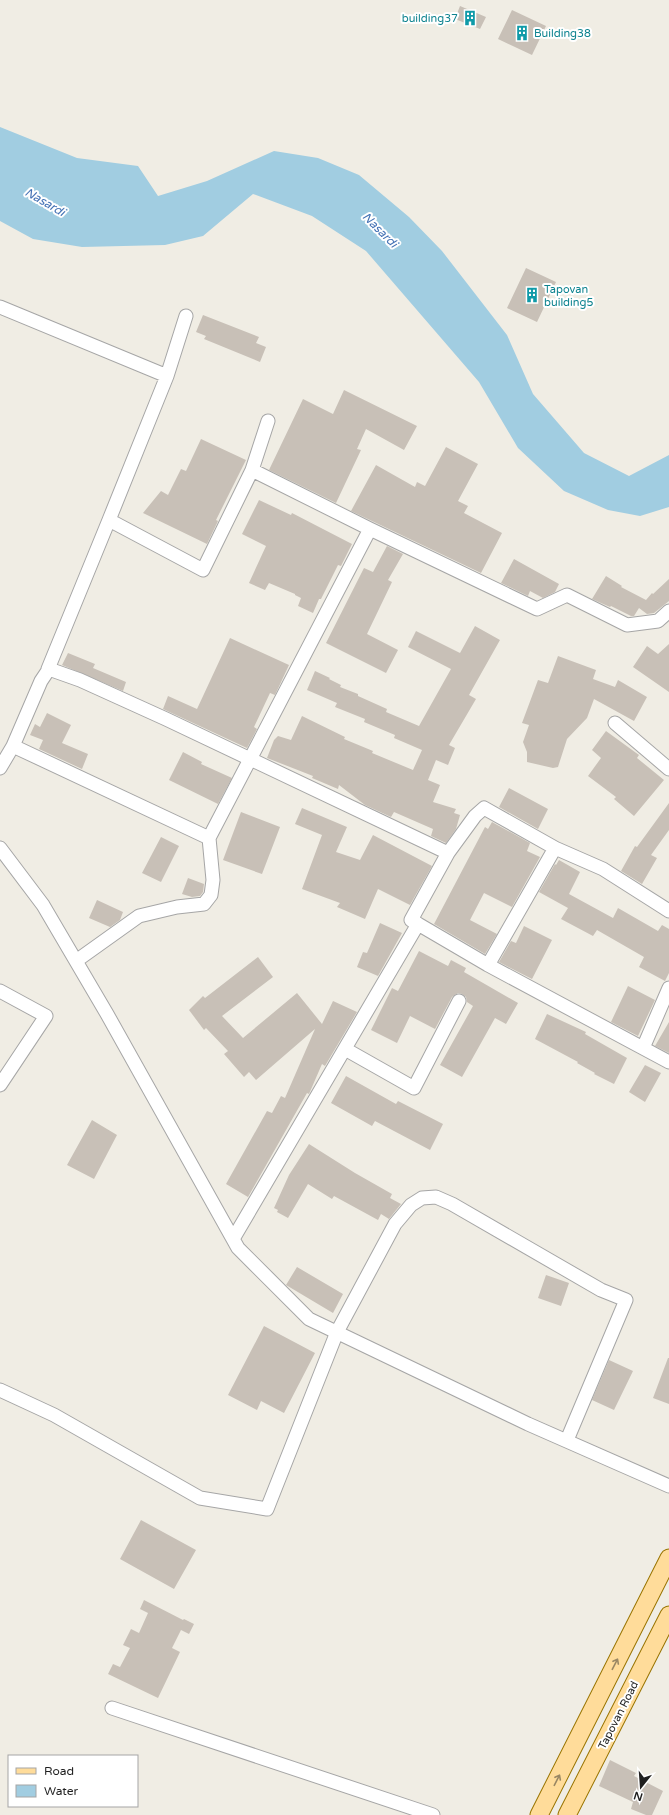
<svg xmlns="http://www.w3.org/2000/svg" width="669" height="1815" font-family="'Varela Round',sans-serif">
  <rect width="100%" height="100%" fill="#f0ede4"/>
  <path fill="#a1cde1" d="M0,127L77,158L138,166L158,196L207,181L274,151L318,158L359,175L409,217L442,251L507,335L533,394L584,453L629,476L669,455V507L640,516L608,510L564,491L518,448L479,382L366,251L312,216L253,194L203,236L165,245L82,247L33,239L0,221Z"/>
  <path fill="#c8c0b7" d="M460,6L486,17L480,29L455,19Z
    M512,10L546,26L532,55L498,39Z
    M526,268L556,282L537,322L507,308Z
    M203,315L259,337L256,343L266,347L260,362L204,339L206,336L196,332Z
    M344,390L417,426L404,450L366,429L357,449L361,450L336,503L269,470L303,399L333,414Z
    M201,439L246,460L216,520L218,521L207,544L143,513L161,491L168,495L181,469L186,471Z
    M446,447L478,464L458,501L468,506L464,513L502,533L481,573L351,511L376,465L415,487L417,482L425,486Z
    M259,500L291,515L292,513L352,544L341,566L338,565L321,599H319L313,613L298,606L301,598L295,595V594L269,583L265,590L249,583L266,546L242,534Z
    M387,546L403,554L388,580L392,582L367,634L398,650L386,673L326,643L364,568L373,572Z
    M514,559L559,584L555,592L543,598L530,591L528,596L501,583Z
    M606,576L622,586L621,587L646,600L652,593L653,594L669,579V601L654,613L647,614L639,608L634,616H631L611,606L610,607L592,599Z
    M475,626L500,640L469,695L476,699L449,745L455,748L448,765L436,760L428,780L440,785L433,802L456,809L454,813L460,815L456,829L446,843L431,836L433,829L394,812L391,817L365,805L339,785L338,789L312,778L313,776L267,758L274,740L278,736L291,740L302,716L345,737L344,739L373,751L372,753L413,770L422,750L394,738L395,735L364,722L365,719L335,707L337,703L307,690L315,671L330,678L329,679L341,685L340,687L358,694V696L387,709L386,712L419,726L451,669L408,647L416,631L460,653Z
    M230,638L289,665L275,695L270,693L254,727L257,729L247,748L163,709L168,696L197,709Z
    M669,644V692L633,667L647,646L658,654Z
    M68,653L95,664L93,668L126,682L123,691L62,665Z
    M558,656L596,670L593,679L615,687L618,680L647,697L634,721L594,699L587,718L567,739L558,767L553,768L527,762V752L523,742L529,725L522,723L538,680L548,683Z
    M47,713L71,725L62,743L88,754L82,769L39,749L43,740L30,735L35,724L40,727Z
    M606,731L639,755L637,758L664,780L634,816L614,799L616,797L588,776L601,758L592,750Z
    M183,752L202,762L201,764L232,778L218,804L169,780Z
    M509,788L548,809L538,829L499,807Z
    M669,803V830L651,855L657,858L642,884L621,871L635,846L637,847Z
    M302,808L347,827L336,852L360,860L373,835L432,866L410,905L378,889L365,919L337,907L340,903L302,889L322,835L295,824Z
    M241,812L280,827L262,874L223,860Z
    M492,822L530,843L527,851L540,857L512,907L484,893L470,920L497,934L485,954L434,924L485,827L488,829Z
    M161,837L179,846L161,882L142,873Z
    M559,860L580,872L569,894L613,918L618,908L658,931L662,925L669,929V973L665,981L639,967L644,957L597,930L593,936L561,919L568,908L539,892L555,864L556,865Z
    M188,878L204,884L203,892L200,896L192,897L182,894Z
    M97,900L123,912L120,920L110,927L89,918Z
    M380,923L402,933L378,976L357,967L363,952L367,953Z
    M524,926L552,940L532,979L499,962L511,941L516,943Z
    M419,951L448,966L451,960L466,968L464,972L518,1003L506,1024L495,1018L462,1077L440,1065L473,1006L467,1002L466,997L462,994L458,993L452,997L435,1029L410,1016L397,1043L371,1030L392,988L398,991Z
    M258,957L273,977L222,1016L243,1038L297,993L322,1024L333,1001L357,1012L325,1066L322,1064L309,1094L307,1093L248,1197L226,1184L267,1111L272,1113L281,1096L285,1098L315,1029L256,1080L249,1072L244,1077L224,1054L228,1051L206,1028L204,1030L189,1010L203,996L205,998Z
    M628,986L655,1000L638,1036L611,1022Z
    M547,1014L586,1032L585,1034L627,1058L614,1084L594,1074L595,1073L577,1063L578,1062L535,1039Z
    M669,1022V1053L655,1046Z
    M645,1065L661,1073L645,1102L629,1092Z
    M346,1076L396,1104L398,1101L443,1124L430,1150L375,1121L372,1126L331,1103Z
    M92,1120L117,1135L94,1179L67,1165Z
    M309,1144L355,1173L392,1194L390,1198L401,1204L389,1219L381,1214L378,1220L334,1196L332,1199L308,1184L288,1218L277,1212L278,1210L274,1208L289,1175Z
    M297,1267L343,1294L333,1313L286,1285Z
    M546,1275L569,1283L561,1306L538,1298Z
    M264,1326L315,1353L284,1413L261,1401L257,1410L228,1395Z
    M668,1358H669V1404L653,1398Z
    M609,1360L633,1371L614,1410L592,1400Z
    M141,1520L196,1550L174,1589L120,1559Z
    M144,1600L183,1620L184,1619L194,1624L189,1634L181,1630L172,1648L180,1652L158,1698L108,1674L113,1664L120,1667L130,1648L123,1645L131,1629L139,1633L148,1613L140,1609Z
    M610,1760L636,1773L634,1776L663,1791L652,1815H646L631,1809L633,1802L599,1786Z"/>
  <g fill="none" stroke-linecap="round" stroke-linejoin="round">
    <g stroke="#a6a6a6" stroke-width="15">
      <path id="minor" d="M0,307L167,376
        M252,470L370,529L537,609L567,595L627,625L658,621L669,611
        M109,520L167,376L186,316
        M48,669L109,520L203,570L252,470L268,421
        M615,723L669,769
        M13,746L209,838L370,529
        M0,768L13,746L41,681L49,669L80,680L166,719L448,853L411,920L418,924
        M0,848L43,905L107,1014L238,1248L309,1319L528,1424L669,1486
        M448,853L475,816L484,808L555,848L603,869L669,911
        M76,961L139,916L177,907L204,904L211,895L213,880L209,838
        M488,965L555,848
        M0,991L46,1016L0,1085
        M643,1048L669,988
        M345,1049L414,1088L459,1001
        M233,1239L418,924L488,965L669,1062
        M0,1390L54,1415L200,1498L267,1509L337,1332L395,1224L411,1205L422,1198L436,1197L452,1204L601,1290L626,1300L567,1440
        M112,1708L433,1815"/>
    </g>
    <g stroke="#997400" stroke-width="19">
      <path id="major" d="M539,1815L669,1558
        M567,1815L669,1615"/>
    </g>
    <use href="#minor" stroke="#fff" stroke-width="13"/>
    <use href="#major" stroke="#ffdc9a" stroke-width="17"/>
  </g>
  <defs><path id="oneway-shaft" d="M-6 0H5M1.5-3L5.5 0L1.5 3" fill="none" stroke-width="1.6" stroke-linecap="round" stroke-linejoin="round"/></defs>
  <g stroke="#9a8763">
    <use href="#oneway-shaft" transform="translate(615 1664) rotate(-63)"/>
    <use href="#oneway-shaft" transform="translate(557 1780) rotate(-63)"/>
  </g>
  <defs>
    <g id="building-bare" transform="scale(1.2)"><path d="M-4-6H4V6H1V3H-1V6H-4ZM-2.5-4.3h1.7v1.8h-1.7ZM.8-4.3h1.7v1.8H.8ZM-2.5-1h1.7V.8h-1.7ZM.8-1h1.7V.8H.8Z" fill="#0f9aa8" stroke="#fff" stroke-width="2.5" paint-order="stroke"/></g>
  </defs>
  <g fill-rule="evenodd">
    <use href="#building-bare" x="470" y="18"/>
    <use href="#building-bare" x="522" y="33"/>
    <use href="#building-bare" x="532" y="295"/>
  </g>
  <g text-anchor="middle" stroke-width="4" stroke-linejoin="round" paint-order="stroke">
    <g font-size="11" fill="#0d838f" stroke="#fff" text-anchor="start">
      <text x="458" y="22" text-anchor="end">building37</text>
      <text x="534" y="37">Building38</text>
      <text x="544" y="293">Tapovan<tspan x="544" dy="13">building5</tspan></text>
    </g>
    <g font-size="11" fill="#1f1f1f" stroke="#fff">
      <text transform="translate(618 1715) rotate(-63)" y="4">Tapovan Road</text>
    </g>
    <g font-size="12" font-style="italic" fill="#4472b5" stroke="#fff">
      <text transform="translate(45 202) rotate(30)" y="4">Nasardi</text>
      <text transform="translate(380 230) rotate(45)" y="4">Nasardi</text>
    </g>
  </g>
  <rect x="8" y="1755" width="130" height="52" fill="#ffffff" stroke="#a5a5a5"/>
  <rect x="16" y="1768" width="20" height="6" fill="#ffdc9a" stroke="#a5a5a5"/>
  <text x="44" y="1775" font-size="12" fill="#1f1f1f">Road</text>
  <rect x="16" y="1785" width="20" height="12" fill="#a1cde1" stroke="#a5a5a5"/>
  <text x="44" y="1795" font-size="12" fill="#1f1f1f">Water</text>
  <g transform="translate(641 1787) rotate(197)" stroke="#ffffff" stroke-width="3" paint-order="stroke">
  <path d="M0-3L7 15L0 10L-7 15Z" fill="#1f1f1f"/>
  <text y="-6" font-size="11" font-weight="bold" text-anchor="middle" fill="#1f1f1f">N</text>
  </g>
</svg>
